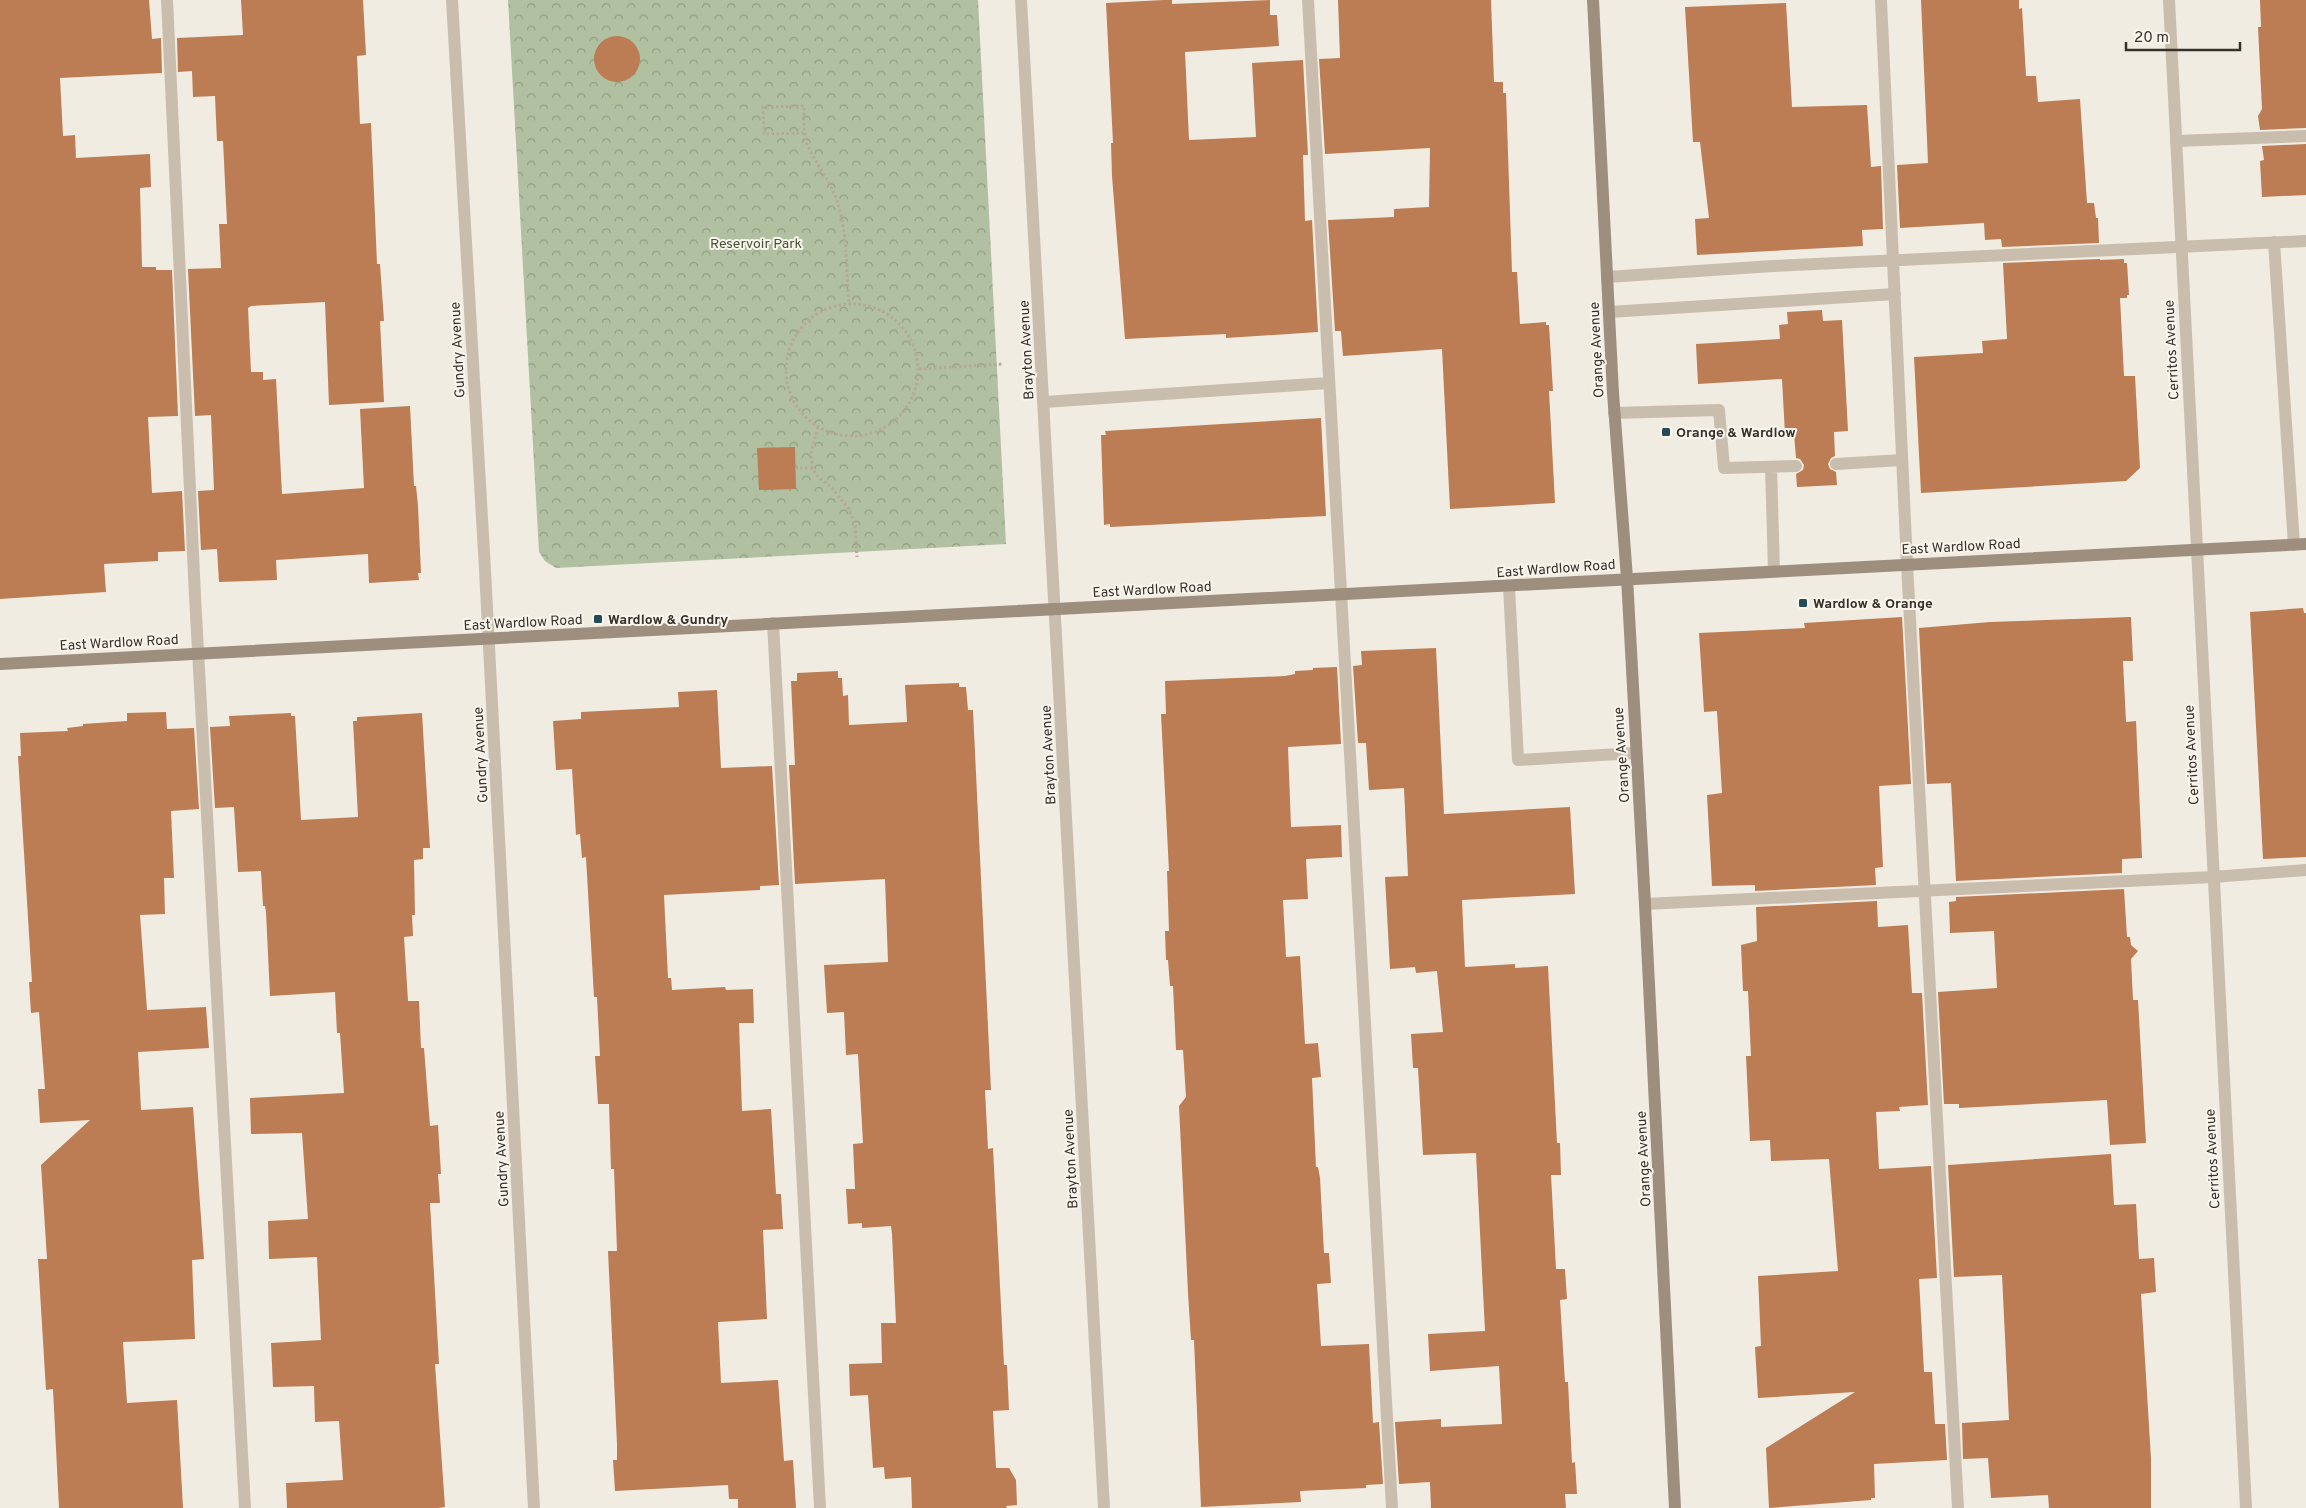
<svg xmlns="http://www.w3.org/2000/svg" width="2306" height="1508" font-family="Overpass,sans-serif">
  <defs>
    <pattern id="park-crowns" width="20" height="18" patternUnits="userSpaceOnUse" patternTransform="scale(1.25)"><rect width="20" height="18" fill="#b1c0a1"/><path d="M2 6a3 3 0 1 1 6 0M12 15a3 3 0 1 1 6 0" fill="none" stroke="#919d83"/></pattern>
  </defs>
  <rect width="100%" height="100%" fill="#f1ece1"/>
  <path fill="url(#park-crowns)" d="M508,0H978L1006,544L556,568L545,561L539,552Z"/>
  <path fill="#bc7c54" d="M0,0H149L152,39L161,38L162,73L60,78L63,136L75,135L76,158L150,154L151,187L140,188L142,267H156V270H172L178,416L148,417L152,493L182,491L185,551L158,552V561L104,564L106,592L0,599Z
    M241,0H363L366,55L357,56L360,124L371,123L377,264H380L384,321H380L384,402L329,405L325,302L251,306L248,308L251,372H263V380L276,379L282,494L364,488L360,409L410,406L414,486H416L418,506L421,573H418L419,580L369,583L368,554L276,560L277,580L219,582L217,549L201,550L198,491L214,490L211,415L195,416L188,269L221,268L219,224H227L223,141H217L215,96L193,97L192,71L178,72L177,38L243,35Z
    M1164,0H1172V4L1270,0V15H1277L1279,46L1185,52L1189,140L1256,137L1252,63L1303,60L1308,155H1303L1305,221L1312,220L1318,332L1226,338V334L1125,339L1112,176L1111,143H1113L1106,3Z
    M1338,0H1491L1494,82H1503V93H1506L1512,272H1517L1520,324L1546,322V325H1549L1553,391H1549L1555,503L1450,509L1442,349L1343,356L1341,331H1335L1328,220L1394,217V209L1429,207L1430,148L1325,154L1319,59L1340,58Z
    M1921,0H2019V9L2022,8L2026,76H2036L2038,102L2080,99L2087,203H2094L2096,218H2098L2099,243L2002,247L2001,239L1985,240L1984,223L1900,228L1897,165L1928,163Z
    M2260,0H2306V128L2260,130L2258,116L2262,109L2258,27H2261Z
    M1786,3L1792,107L1867,105L1871,167L1881,166L1883,229L1862,230L1863,246L1697,255L1695,219L1709,218L1700,142H1693L1685,7Z
    M594 59a23 23 0 1 1 46 0a23 23 0 1 1-46 0Z
    M2306,144V195L2262,197L2260,161L2264,160L2262,146Z
    M2100,259V260L2124,259V263H2127L2129,295H2127V298H2120L2124,376H2135L2140,468L2126,481L1921,493L1914,357L1983,353L1982,341L2007,339L2003,263Z
    M1822,310L1823,321L1842,320L1848,431L1834,432L1835,456L1831,458L1828,464L1830,469L1836,472L1837,485L1797,487L1796,474L1803,470L1804,465L1800,459L1796,458L1794,434H1785L1782,379L1698,384L1696,344L1780,339L1779,325L1788,324L1787,312Z
    M1321,418L1326,516L1110,527V524L1104,525L1101,435H1106L1105,431Z
    M795,447L796,489L759,490L757,448Z
    M2303,608L2304,613H2306V857L2263,859L2250,612Z
    M1902,617L1911,784L1879,786L1883,867L1875,868L1876,885L1755,891V885L1712,886L1707,795L1722,793L1717,711L1704,712L1699,633L1805,628L1804,623Z
    M2131,617L2133,661H2123L2126,722L2136,721L2142,858L2122,859V873L1956,881L1951,783L1927,784L1919,628L1990,622Z
    M1436,648L1444,814L1570,807L1575,894L1462,900L1465,967L1515,964V968L1548,966L1557,1143H1560L1561,1175H1551L1556,1269H1565L1567,1299L1560,1300L1565,1382H1568L1572,1463L1575,1462L1577,1494H1565L1566,1508H1431L1430,1482L1399,1484L1395,1422L1441,1419V1427L1502,1424L1499,1366L1430,1371L1428,1334L1485,1331L1476,1153L1423,1155L1418,1068H1413L1411,1034L1443,1032L1437,971L1416,973L1415,967L1390,969L1385,877L1408,876L1404,788L1369,790L1366,743H1358L1353,666L1362,665L1361,651Z
    M1337,667L1341,744L1288,747L1291,827L1341,825L1342,857L1306,859L1308,899L1283,900L1286,957L1300,956L1305,1044L1318,1043L1321,1077L1312,1078L1316,1167H1318L1320,1178L1324,1253H1329L1331,1283L1317,1284L1321,1346L1369,1344L1373,1423L1379,1422L1383,1484L1366,1485V1488L1300,1491L1301,1502L1201,1507L1194,1340H1191L1188,1293L1179,1106L1186,1097L1183,1050H1176L1173,986H1170L1168,960H1166L1165,931H1169L1167,871H1169L1161,714H1166L1165,681L1285,676L1295,674V671L1313,670V668Z
    M838,671V678H842L843,696L848,695L849,725L907,722L905,685L959,683V687H966L968,710H973L991,1090H985L988,1149L993,1148L1004,1365H1007L1009,1410L993,1411L996,1468H1009L1016,1480L1017,1505L1006,1506L1007,1508H912L911,1477L885,1479L884,1467L873,1468L868,1395L850,1396L849,1364L882,1363L881,1323H896L892,1234L891,1226L862,1228V1223L848,1224L846,1189H855L853,1144L863,1143L858,1054L846,1055L844,1012L827,1013L824,965L888,962L885,879L795,884L789,765H795L791,681H797V673Z
    M717,690L721,768L772,766L779,885L760,886V890L664,895L668,978H671L672,990L725,987L726,990L753,989L754,1023H739L742,1111L771,1109L776,1194H781L783,1229L763,1230L767,1319L718,1322L721,1383L778,1380L784,1461L793,1460L796,1508H738V1499H729L728,1485L615,1491L613,1460H617V1444L608,1251H617L614,1169H611L609,1104H598L595,1056H600L597,997H594L586,857L582,858L580,834L576,835L572,769L556,770L553,721L581,719V712L679,707L678,692Z
    M166,712L167,729L194,728L199,809L171,811L174,878H164L165,914L140,915L147,1010L206,1007L209,1048L138,1052L141,1110L193,1107L204,1259L192,1260L195,1339L123,1342L127,1403L177,1400L183,1508H59L53,1389L46,1390L38,1259H47L41,1165L90,1120L40,1123L38,1089H45L39,1012L31,1013L29,982H32L18,756H21L20,733L68,731L67,728L83,726V724L127,721V713Z
    M291,713V716H295L301,820L358,817L353,721H357V717L422,713L430,848H423V859L414,860L415,915H412L413,936L404,937L408,1001H419L421,1048H424L430,1126L438,1125L441,1174H438L440,1203H430L439,1364H435L445,1507L438,1508H287L286,1483L343,1480L339,1421L315,1422L314,1386L273,1387L271,1343L321,1340L317,1257L269,1259L268,1221L308,1219L302,1133L251,1134L250,1098L344,1093L340,1033H337L335,992L270,996L266,912L265,906H263L261,871L238,872L234,807L215,808L210,727L230,726L229,716Z
    M2124,889L2127,937H2130L2131,945L2138,951L2131,959L2133,1000H2138L2146,1143L2110,1145L2107,1100L1959,1108V1104H1944L1938,992L1997,988L1994,931L1950,933L1949,902L1956,901V897Z
    M1877,901L1878,927L1908,925L1912,993H1922L1928,1105L1899,1107L1900,1111L1876,1112L1879,1169L1931,1166L1937,1278L1919,1279L1924,1372H1932L1935,1424H1945L1947,1460L1874,1464L1875,1498H1871V1500L1769,1508L1766,1448L1855,1392L1758,1398L1755,1347L1761,1346L1758,1276L1838,1271L1829,1159L1771,1161L1770,1140L1750,1141L1746,1056H1751L1748,991H1743L1741,945L1757,941L1756,907Z
    M2111,1154L2114,1205L2136,1204L2139,1259L2154,1258L2156,1292L2141,1294L2151,1459V1508H2049L2048,1495L1991,1498L1988,1458L1963,1459L1962,1423L2009,1420L2002,1275L1954,1277L1948,1165Z"/>
  <g fill="none" stroke-linecap="round" stroke-linejoin="round">
    <path stroke="#b5a897" stroke-width="3" stroke-dasharray="2.5 2.5" stroke-linecap="butt" d="M804,133L764,134L763,107L804,106C804,118 803,132 807,144C815,163 829,179 836,198C848,232 846,269 849,304
      M786 370a66 66 0 1 1 132 0a66 66 0 1 1-132 0Z
      M919,369L1003,364
      M818,427L811,453L813,468L816,475L831,487L849,509L855,526L857,557
      M795,468H813"/>
    <path stroke="#c9bead" stroke-width="12" d="M167,0L195,596L245,1508
      M1308,0L1392,1508
      M1881,0L1907,564L1958,1508
      M2176,141L2306,136
      M2274,242L2294,545
      M1607,277L1773,266L2306,241
      M1609,312L1895,294
      M1044,402L1328,383
      M1614,413L1719,410L1724,468L1796,466
      M1836,464L1902,460
      M1771,467L1774,571
      M1509,587L1518,760L1635,753
      M773,623L820,1508
      M1645,904L2213,877L2306,870"/>
    <path stroke="#c9bead" stroke-width="12" d="M452,0L485,570L534,1508
      M1021,0L1104,1508
      M2169,0L2246,1508"/>
    <path stroke="#9d8e7e" stroke-width="12" d="M1593,0L1613,393L1627,578L1645,904L1675,1508
      M0,664L2306,544"/>
  </g>
  <g fill="#244c56" stroke="#f9f5ed" stroke-width="2">
    <rect x="1661" y="427" width="10" height="10" rx="2.5"/>
    <rect x="1798" y="598" width="10" height="10" rx="2.5"/>
    <rect x="593" y="614" width="10" height="10" rx="2.5"/>
  </g>
  <g text-anchor="middle" stroke-width="4" stroke-linejoin="round" paint-order="stroke">
    <g font-size="14" fill="#425431" stroke="#f9f5ed">
      <text x="756" y="248">Reservoir Park</text>
    </g>
    <g font-size="14" fill="#38312b" stroke="#f9f5ed">
      <text transform="translate(457 350) rotate(-93)" y="5">Gundry Avenue</text>
      <text transform="translate(1026 350) rotate(-93)" y="5">Brayton Avenue</text>
      <text transform="translate(1596 350) rotate(-93)" y="5">Orange Avenue</text>
      <text transform="translate(2171 350) rotate(-93)" y="5">Cerritos Avenue</text>
      <text transform="translate(1961 546) rotate(-3)" y="5">East Wardlow Road</text>
      <text transform="translate(1556 568) rotate(-4)" y="5">East Wardlow Road</text>
      <text transform="translate(1152 589) rotate(-3)" y="5">East Wardlow Road</text>
      <text transform="translate(523 622) rotate(-3)" y="5">East Wardlow Road</text>
      <text transform="translate(119 642) rotate(-3)" y="5">East Wardlow Road</text>
      <text transform="translate(480 755) rotate(-93)" y="5">Gundry Avenue</text>
      <text transform="translate(1048 755) rotate(-93)" y="5">Brayton Avenue</text>
      <text transform="translate(1621 755) rotate(-94)" y="5">Orange Avenue</text>
      <text transform="translate(2191 755) rotate(-93)" y="5">Cerritos Avenue</text>
      <text transform="translate(501 1159) rotate(-93)" y="5">Gundry Avenue</text>
      <text transform="translate(1070 1159) rotate(-93)" y="5">Brayton Avenue</text>
      <text transform="translate(1643 1159) rotate(-93)" y="5">Orange Avenue</text>
      <text transform="translate(2212 1159) rotate(-93)" y="5">Cerritos Avenue</text>
    </g>
    <g font-size="14" font-weight="bold" fill="#38312b" stroke="#f9f5ed" text-anchor="start">
      <text x="1676" y="437">Orange &amp; Wardlow</text>
      <text x="1813" y="608">Wardlow &amp; Orange</text>
      <text x="608" y="624">Wardlow &amp; Gundry</text>
    </g>
  </g>
  <path d="M2126 42v8h114v-8" fill="none" stroke="#38312b" stroke-width="2.5"/>
  <text x="2134" y="42" font-size="15" fill="#38312b" stroke="#f9f5ed" stroke-width="4" paint-order="stroke">20 m</text>
</svg>
